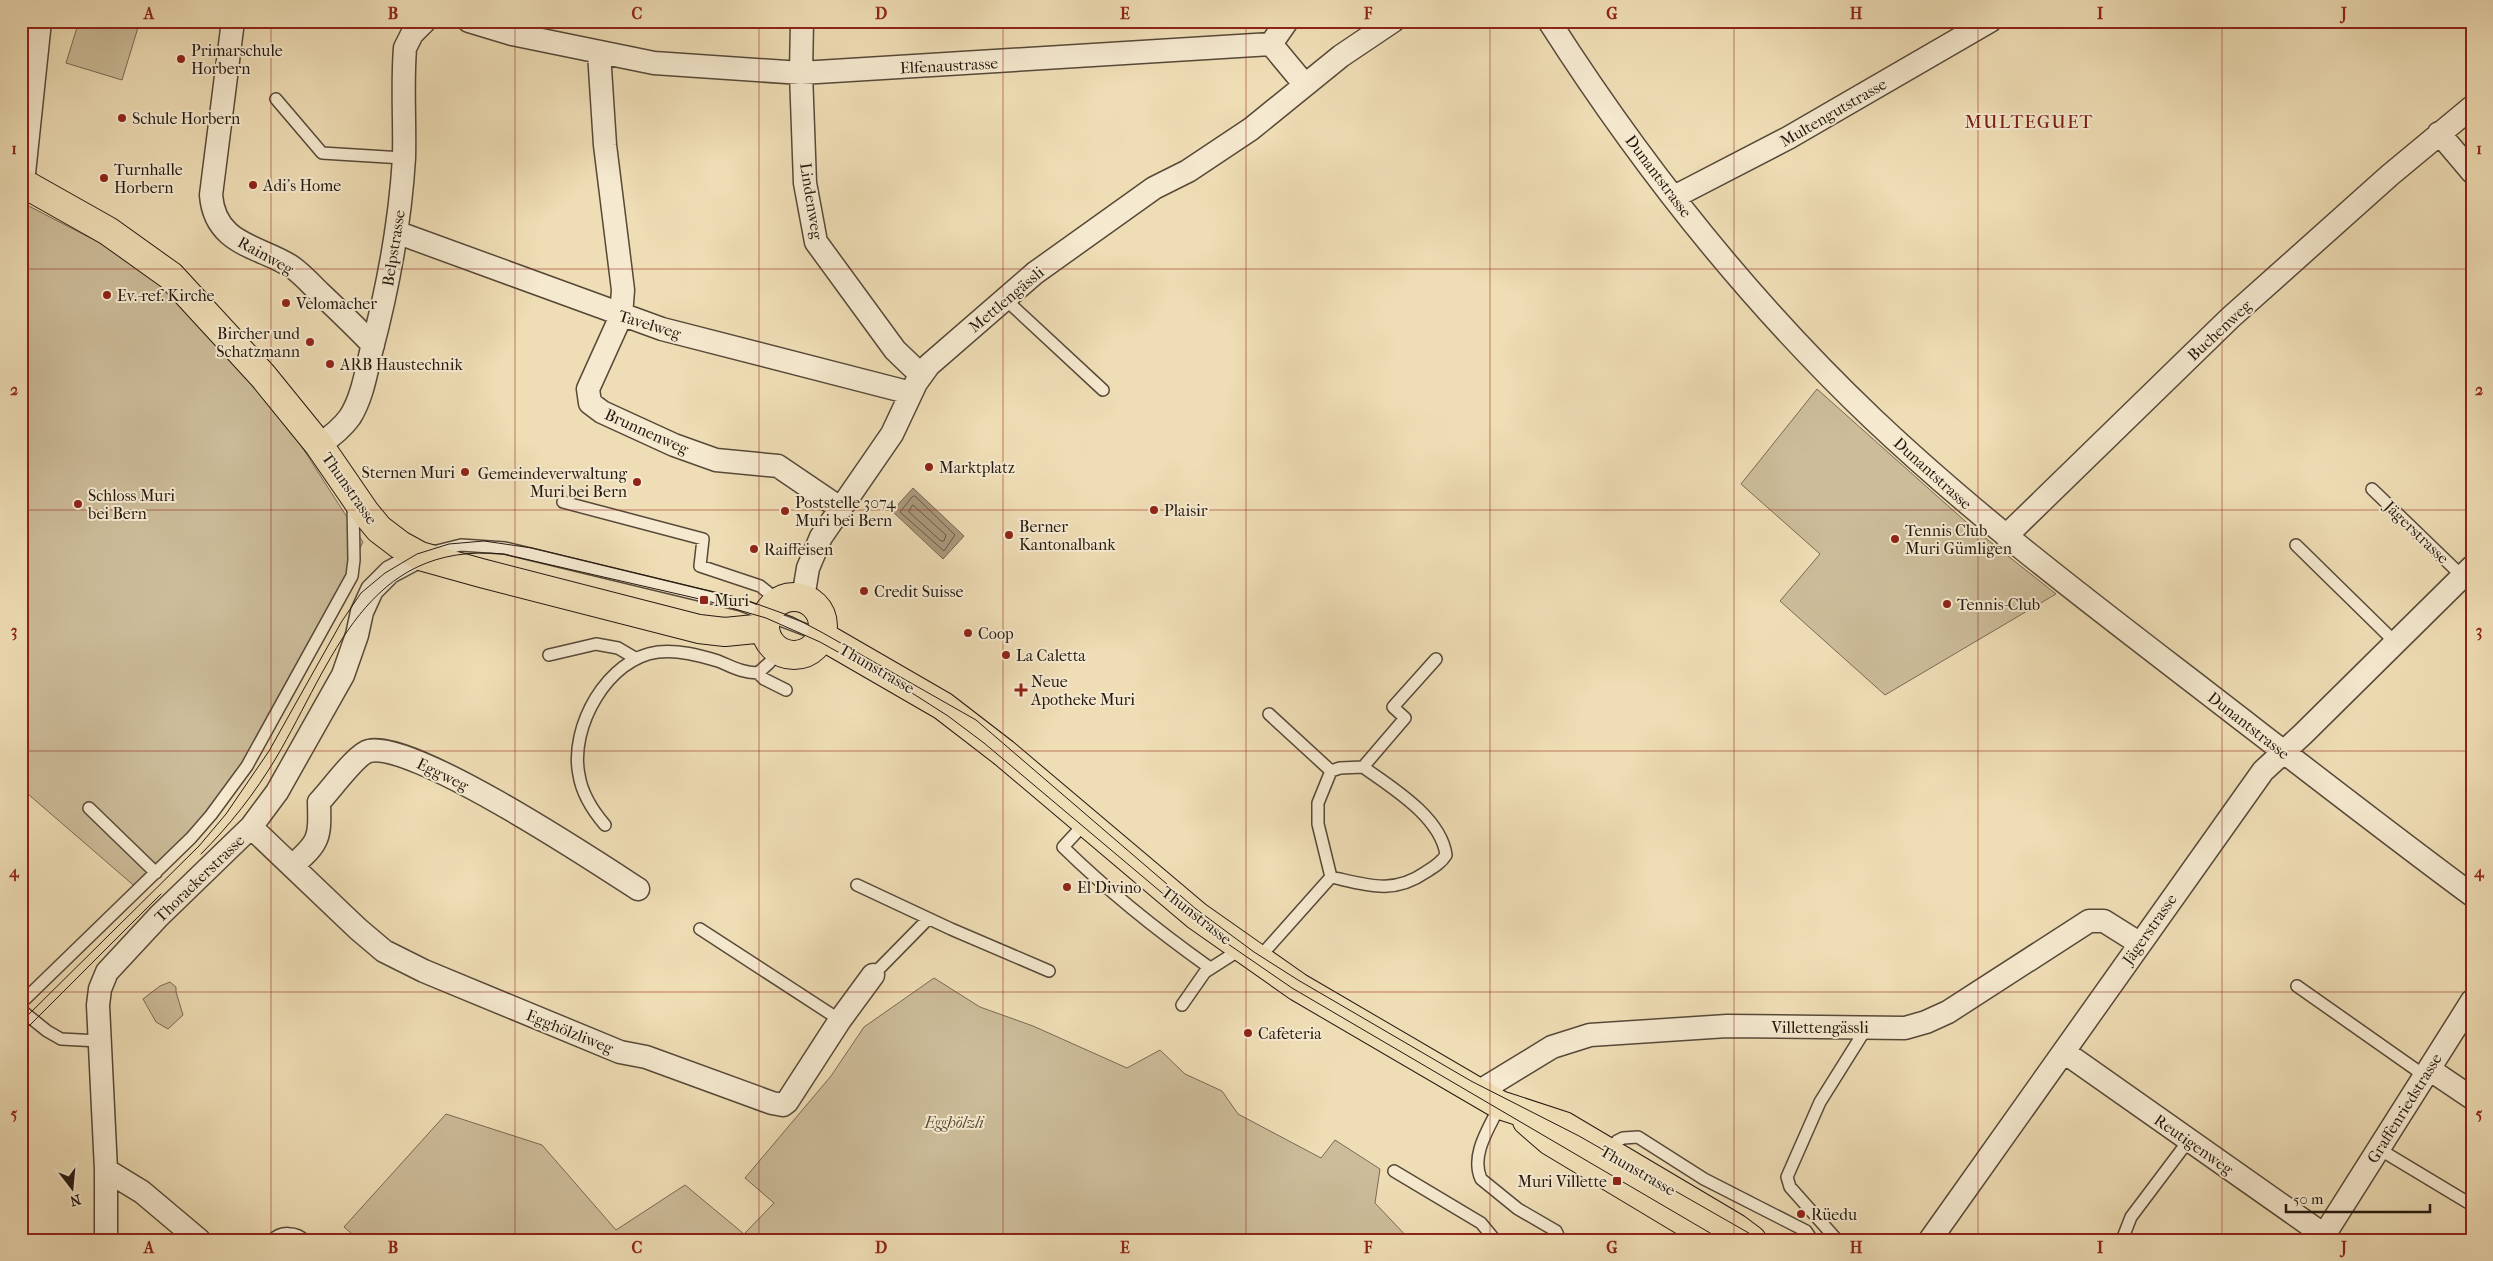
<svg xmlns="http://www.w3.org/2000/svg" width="2493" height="1261" font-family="'IM FELL French Canon',serif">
  <rect width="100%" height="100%" fill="#efddb5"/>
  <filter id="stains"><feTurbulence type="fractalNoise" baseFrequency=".004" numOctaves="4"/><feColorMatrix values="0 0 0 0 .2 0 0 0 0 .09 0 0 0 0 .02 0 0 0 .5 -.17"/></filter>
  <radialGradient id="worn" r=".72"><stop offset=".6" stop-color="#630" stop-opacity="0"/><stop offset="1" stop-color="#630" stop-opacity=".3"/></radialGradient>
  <path fill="#ccbc99" stroke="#786a54" d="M79,21H140L122,80L66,63Z
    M21,202L131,259L173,293L217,342L293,433L363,542L354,560L353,569L247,766L139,890L21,788Z
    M1817,389L1974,529L2056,594L1885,695L1780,601L1820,554L1741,484Z
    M934,978L980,1007L1033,1026L1127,1068L1160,1050L1185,1074L1222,1091L1238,1114L1321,1158L1335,1140L1380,1169L1375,1203L1410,1240H359L344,1227L446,1114L542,1145L616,1230L685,1185L744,1234L774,1203L745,1178L831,1076L864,1027Z
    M170,982L176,987V992L183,1015L168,1029L156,1022L143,999L160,986Z"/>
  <path fill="#aa9a7d" stroke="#746651" d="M913,488L964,536L943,559L892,511Z"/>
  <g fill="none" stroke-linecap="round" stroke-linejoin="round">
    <path stroke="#665946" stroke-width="1" d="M915,496L955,535L944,551L900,512L912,497Z
      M913,505L946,535L944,541H941L909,512Z"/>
    <g stroke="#564938" stroke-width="14">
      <path id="service" d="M276,99L322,153L403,158
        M1005,299L1103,390
        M2372,489L2461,575
        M563,502L703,539L700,566L760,586L779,601
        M2296,545L2395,642
        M429,553L461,545L505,548L741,605L822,636
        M549,655L596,644L618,648L635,658
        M758,673L764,679L786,690
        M1269,714L1331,771
        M89,808L156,873
        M1086,822L1063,847C1109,892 1158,931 1210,968
        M605,825C593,811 582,794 579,775C569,727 608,658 658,652C679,650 698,655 718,661C733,667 740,672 758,673L769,663L779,651
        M1331,877C1367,885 1393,895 1426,872C1434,867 1441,863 1446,855C1441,817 1391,787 1363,767
        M857,885L951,929L1049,971
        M700,929L840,1020
        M1258,959L1331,877L1318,824V803L1331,771L1340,768L1363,767L1405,718L1393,707L1436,659
        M873,975L928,919
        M2297,986L2425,1076
        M21,1003L191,838L211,815L247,766L352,576L354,560L353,503
        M1182,1005L1205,972L1241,949
        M21,1010L47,1031L61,1039L99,1041
        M1500,1105C1490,1127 1470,1154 1481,1179L1518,1209L1556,1231L1560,1240
        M2379,1149L2472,1205
        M1609,1153L1617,1141L1623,1138L1638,1137L1704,1179L1806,1231L1812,1240
        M1394,1171L1481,1223L1495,1240
        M273,1240C280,1231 297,1232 304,1240
        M1837,1240L1790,1187L1787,1177L1820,1102L1867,1027
        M2122,1240L2131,1217L2189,1140"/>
    </g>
    <g stroke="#564938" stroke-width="25">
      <path id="minor" d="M233,21L211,195C215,246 261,246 292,267C302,274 310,283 318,291C337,309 355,326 373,345
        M469,21L512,34L654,63L801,73L1271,44
        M802,21L801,73L805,183L816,242L895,350L921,375
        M1549,21C1641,165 1749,301 1873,419C1968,509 2072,589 2175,668C2274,744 2372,821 2472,895
        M1271,44L1305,85
        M1271,44L1287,21
        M599,53L605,145L623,290L621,316L588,389L590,403L602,412L674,445L716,460L778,466L840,508
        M2439,133L2472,172
        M23,183L40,21
        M1674,197L1788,138L1990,21
        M396,232L662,329L911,393
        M319,445C331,437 342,428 350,417C362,398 366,373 371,352C388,288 400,224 404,158C405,122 402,85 405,48L412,34L425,21
        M2006,536L2230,318L2390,175L2472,107
        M803,598L808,568L821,537L892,434L916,383L929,365L1035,273L1154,188L1188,171L1251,129L1341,56L1393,21
        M251,827L358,929L384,951L424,971L620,1052L646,1057L772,1103L783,1105L787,1102L840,1020L873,975
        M292,866C320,842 320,838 319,802C330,791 356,754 369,751C412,740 595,861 638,889
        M2064,1052L2324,1235
        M2429,1069L2472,1098
        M1480,1091L1552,1047L1590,1035L1727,1026L1905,1028L1926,1022L1948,1012L2089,921H2104L2139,943
        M106,1170L142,1192L199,1240
        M106,1240V1170L98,1005L100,989L107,972L159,916L251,827L277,792L343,675L357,635L362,612L372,590L390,572L420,556
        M1930,1240L2263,771L2303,734L2472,567
        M2321,1240L2472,1001"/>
    </g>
    <g stroke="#23180f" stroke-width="30">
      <path id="primary" d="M21,182L108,231L171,276L263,376L319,445L365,512L379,529L400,545L420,556L481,573L699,629L725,632L765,628
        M765 626a29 29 0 1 1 58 0a29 29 0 1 1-58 0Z
        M822,636L943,706L1004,753L1197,916L1298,987L1500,1105L1564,1126L1736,1228L1752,1240
        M1527,1121L1550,1141L1715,1240"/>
    </g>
    <use href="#service" stroke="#f5e9cf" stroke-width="11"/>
    <use href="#minor" stroke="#f5e9cf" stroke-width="22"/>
    <use href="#primary" stroke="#efddb5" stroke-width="28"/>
    <path stroke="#23180f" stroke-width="1" d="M201,854C230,825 255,793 276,758C333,661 366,541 503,554L704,600L766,618L820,642L912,693L948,716L984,743L1199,924L1292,988L1722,1240
      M21,1022L199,846L226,814L269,751L342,621L361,593L385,573L417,554L449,544L484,541L532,548L743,599L793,617L823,633L976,720L1196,909L1254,952L1298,980L1471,1081L1579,1136L1761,1240
      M21,1034L161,894"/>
  </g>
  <path fill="none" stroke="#8f2418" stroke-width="1" stroke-opacity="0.55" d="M271,21V1240M515,21V1240M759,21V1240M1003,21V1240M1246,21V1240M1490,21V1240M1734,21V1240M1978,21V1240M2222,21V1240M21,269H2472M21,510H2472M21,751H2472M21,992H2472"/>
  <g fill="#8f2418" stroke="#f5e9cf" stroke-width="2">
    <circle cx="181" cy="59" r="5"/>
    <circle cx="122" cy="118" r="5"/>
    <circle cx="104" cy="178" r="5"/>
    <circle cx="253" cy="185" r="5"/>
    <circle cx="107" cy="295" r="5"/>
    <circle cx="286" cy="303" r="5"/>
    <circle cx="310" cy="342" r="5"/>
    <circle cx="330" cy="364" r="5"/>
    <circle cx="929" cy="467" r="5"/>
    <circle cx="465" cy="472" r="5"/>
    <circle cx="637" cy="482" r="5"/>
    <circle cx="78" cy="504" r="5"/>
    <circle cx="1154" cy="510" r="5"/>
    <circle cx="785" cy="511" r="5"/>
    <circle cx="1009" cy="535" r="5"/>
    <circle cx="1895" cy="539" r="5"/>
    <circle cx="754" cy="549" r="5"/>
    <circle cx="864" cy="591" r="5"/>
    <rect x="699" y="595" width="10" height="10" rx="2.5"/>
    <circle cx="1947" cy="604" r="5"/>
    <circle cx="968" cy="633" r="5"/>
    <circle cx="1006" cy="655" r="5"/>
    <path d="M1018.5 682.5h5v5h5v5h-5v5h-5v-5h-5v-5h5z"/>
    <circle cx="1067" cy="887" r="5"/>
    <circle cx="1248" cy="1033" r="5"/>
    <rect x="1612" y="1176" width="10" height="10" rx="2.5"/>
    <circle cx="1801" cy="1214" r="5"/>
  </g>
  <g text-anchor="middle" stroke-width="4" stroke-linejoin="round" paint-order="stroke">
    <g font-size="16" fill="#23180f" stroke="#f5e9cf" text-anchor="start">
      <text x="191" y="56">Primarschule<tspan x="191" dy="18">Horbern</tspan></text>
      <text x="132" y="124">Schule Horbern</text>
      <text x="114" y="175">Turnhalle<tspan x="114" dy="18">Horbern</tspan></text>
      <text x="263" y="191">Adi's Home</text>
      <text x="117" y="301">Ev.-ref. Kirche</text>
      <text x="296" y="309">Velomacher</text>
      <text x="300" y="339" text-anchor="end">Bircher und<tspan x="300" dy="18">Schatzmann</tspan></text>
      <text x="340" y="370">ARB Haustechnik</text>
      <text x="939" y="473">Marktplatz</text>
      <text x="455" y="478" text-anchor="end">Sternen Muri</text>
      <text x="627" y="479" text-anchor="end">Gemeindeverwaltung<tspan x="627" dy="18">Muri bei Bern</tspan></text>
      <text x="88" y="501">Schloss Muri<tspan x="88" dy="18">bei Bern</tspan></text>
      <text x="795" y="508">Poststelle 3074<tspan x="795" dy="18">Muri bei Bern</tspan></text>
      <text x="1164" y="516">Plaisir</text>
      <text x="1019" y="532">Berner<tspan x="1019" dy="18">Kantonalbank</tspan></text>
      <text x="1905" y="536">Tennis Club<tspan x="1905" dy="18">Muri Gümligen</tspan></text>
      <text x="764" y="555">Raiffeisen</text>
      <text x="874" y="597">Credit Suisse</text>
      <text x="714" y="606">Muri</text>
      <text x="1957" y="610">Tennis-Club</text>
      <text x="978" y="639">Coop</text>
      <text x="1016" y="661">La Caletta</text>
      <text x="1031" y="687">Neue<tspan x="1031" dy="18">Apotheke Muri</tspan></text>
      <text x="1077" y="893">El Divino</text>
      <text x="1258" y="1039">Cafeteria</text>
      <text x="1607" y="1187" text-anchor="end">Muri Villette</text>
      <text x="1811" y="1220">Rüedu</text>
    </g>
    <g font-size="16" fill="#23180f" stroke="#f5e9cf">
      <text transform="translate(949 65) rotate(-3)" y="6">Elfenaustrasse</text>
      <text transform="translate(1833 112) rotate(-30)" y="6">Multengutstrasse</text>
      <text transform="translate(1659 176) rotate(53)" y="6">Dunantstrasse</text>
      <text transform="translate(812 201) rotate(81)" y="6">Lindenweg</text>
      <text transform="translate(393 248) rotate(-81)" y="6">Belpstrasse</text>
      <text transform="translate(266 255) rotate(29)" y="6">Rainweg</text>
      <text transform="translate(1006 299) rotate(-40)" y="6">Mettlengässli</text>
      <text transform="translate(650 324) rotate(17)" y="6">Tavelweg</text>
      <text transform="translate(2219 330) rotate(-43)" y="6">Buchenweg</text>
      <text transform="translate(647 431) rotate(24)" y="6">Brunnenweg</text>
      <text transform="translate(1933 473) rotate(42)" y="6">Dunantstrasse</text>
      <text transform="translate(350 488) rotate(55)" y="6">Thunstrasse</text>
      <text transform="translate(2417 532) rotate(44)" y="6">Jägerstrasse</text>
      <text transform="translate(877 668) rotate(30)" y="6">Thunstrasse</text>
      <text transform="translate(2249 725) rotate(38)" y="6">Dunantstrasse</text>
      <text transform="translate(443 774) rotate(26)" y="6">Eggweg</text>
      <text transform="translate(199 878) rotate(-44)" y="6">Thorackerstrasse</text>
      <text transform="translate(1197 915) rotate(38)" y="6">Thunstrasse</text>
      <text transform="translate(2149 929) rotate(-55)" y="6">Jägerstrasse</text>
      <text x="1820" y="1033">Villettengässli</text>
      <text transform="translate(570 1031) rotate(22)" y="6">Egghölzliweg</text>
      <text transform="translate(2404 1108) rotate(-58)" y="6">Graffenriedstrasse</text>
      <text transform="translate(2194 1144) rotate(35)" y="6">Reutigenweg</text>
      <text transform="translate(1638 1170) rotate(30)" y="6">Thunstrasse</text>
    </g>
    <g font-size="16" font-style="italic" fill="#564938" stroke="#f5e9cf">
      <text x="954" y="1128">Egghölzli</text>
    </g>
    <g font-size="19" letter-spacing="1" fill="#7a1f14" stroke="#f5e9cf">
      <text x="2029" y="128">MULTEGUET</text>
    </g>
  </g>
  <rect width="2493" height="1261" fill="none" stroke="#efddb5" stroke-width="55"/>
  <g transform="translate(72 1188) rotate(164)" stroke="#f5e9cf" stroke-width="4" paint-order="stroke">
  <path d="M0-4L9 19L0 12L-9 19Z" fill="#23180f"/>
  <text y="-8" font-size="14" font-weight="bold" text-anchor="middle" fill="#23180f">N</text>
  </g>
  <path d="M2286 1204v8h144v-8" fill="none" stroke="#23180f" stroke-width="2.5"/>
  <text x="2293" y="1204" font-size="15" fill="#23180f" stroke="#f5e9cf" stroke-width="4" paint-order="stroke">50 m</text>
  <rect x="28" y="28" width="2438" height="1206" fill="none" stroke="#8f2418" stroke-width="2"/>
  <g font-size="16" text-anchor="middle" font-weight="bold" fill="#8f2418">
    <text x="149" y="19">A</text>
    <text x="393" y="19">B</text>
    <text x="637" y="19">C</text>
    <text x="881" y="19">D</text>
    <text x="1125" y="19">E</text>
    <text x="1368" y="19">F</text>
    <text x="1612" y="19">G</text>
    <text x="1856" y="19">H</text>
    <text x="2100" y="19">I</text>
    <text x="2344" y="19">J</text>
    <text x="14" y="154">1</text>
    <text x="2479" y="154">1</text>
    <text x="14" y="395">2</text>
    <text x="2479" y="395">2</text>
    <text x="14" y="636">3</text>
    <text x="2479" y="636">3</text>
    <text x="14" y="877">4</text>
    <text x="2479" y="877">4</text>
    <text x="14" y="1119">5</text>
    <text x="2479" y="1119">5</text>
    <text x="149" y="1253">A</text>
    <text x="393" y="1253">B</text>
    <text x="637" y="1253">C</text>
    <text x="881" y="1253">D</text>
    <text x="1125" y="1253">E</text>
    <text x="1368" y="1253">F</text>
    <text x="1612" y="1253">G</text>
    <text x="1856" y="1253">H</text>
    <text x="2100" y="1253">I</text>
    <text x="2344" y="1253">J</text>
  </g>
  <rect width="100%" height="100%" filter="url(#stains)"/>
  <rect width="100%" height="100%" fill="url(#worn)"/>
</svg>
